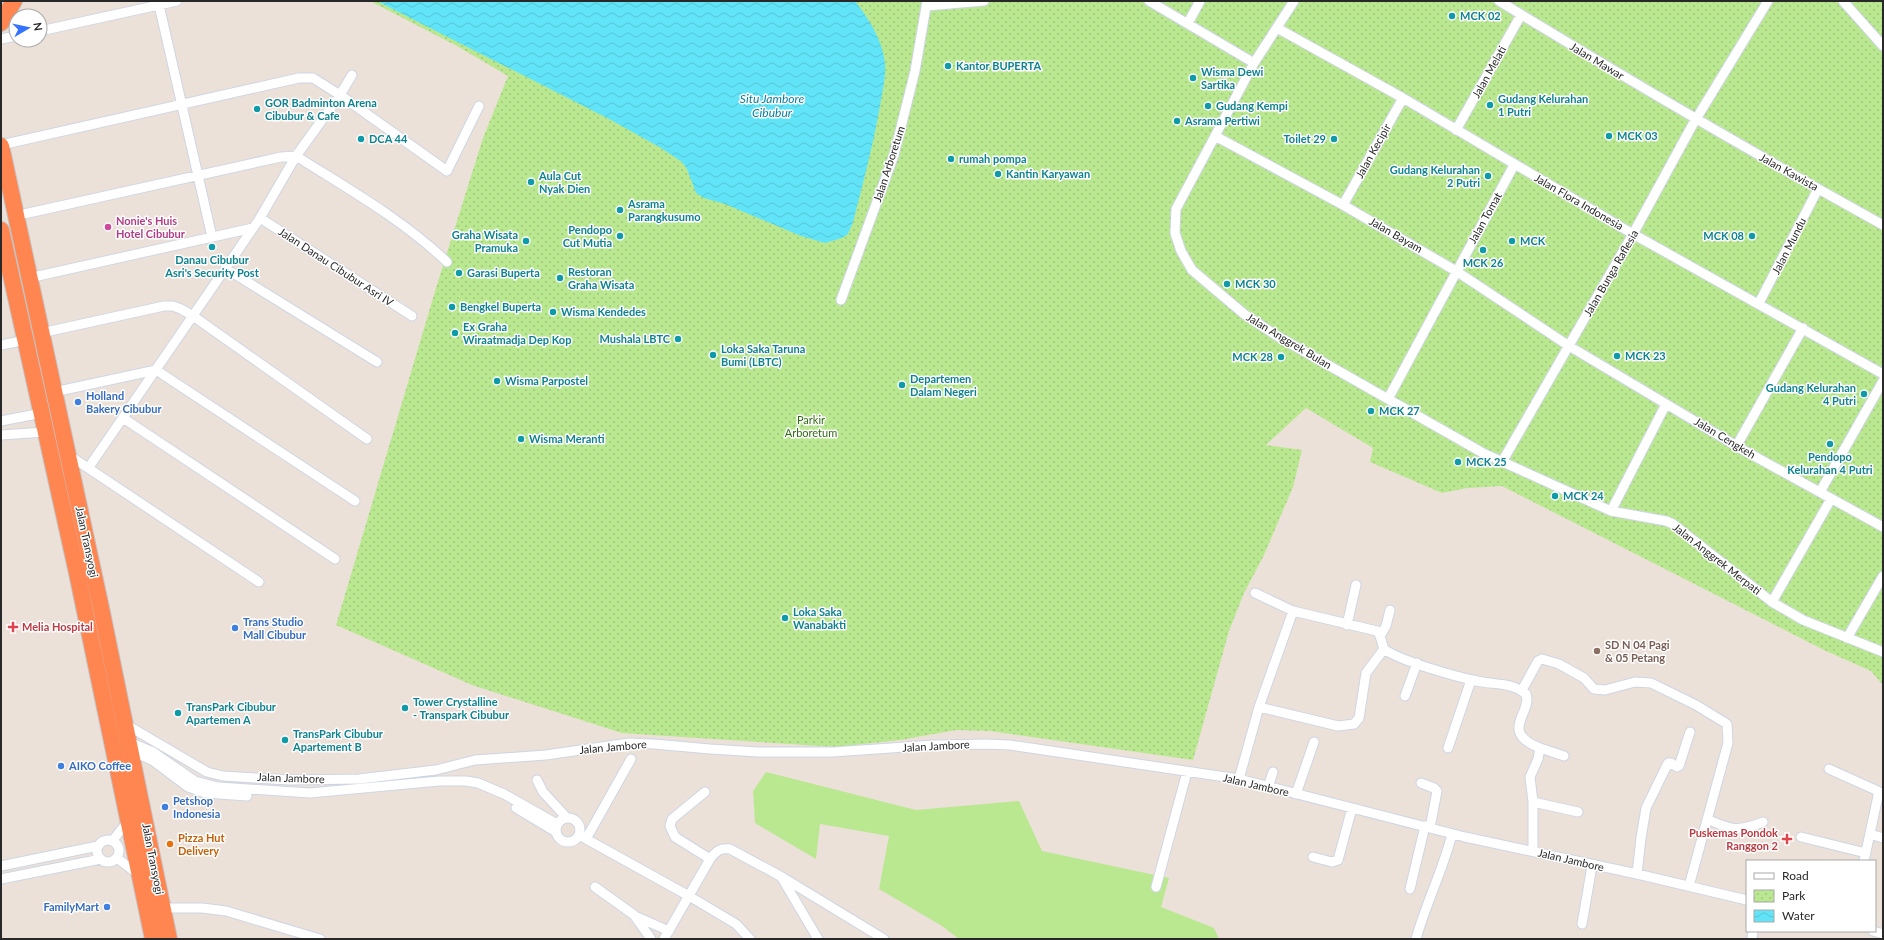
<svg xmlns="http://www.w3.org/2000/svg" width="1884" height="940" font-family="Lato,sans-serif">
  <defs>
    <pattern id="park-dots" width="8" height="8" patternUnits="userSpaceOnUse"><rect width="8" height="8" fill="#b9e890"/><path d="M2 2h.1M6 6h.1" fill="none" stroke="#9fc77c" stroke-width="1.8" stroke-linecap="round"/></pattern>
    <pattern id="water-waves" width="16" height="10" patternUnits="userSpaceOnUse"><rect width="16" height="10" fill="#62e4f8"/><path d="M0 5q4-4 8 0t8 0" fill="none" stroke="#55c4d5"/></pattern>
  </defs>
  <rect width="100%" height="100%" fill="#ece1d9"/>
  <path fill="#b9e890" d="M766,772L916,810L1019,801L1042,851L1169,878L1161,907L1214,928L1219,939H959L942,926L879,889L889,836L820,824L816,859L755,823L753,791Z"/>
  <path fill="url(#park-dots)" d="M370,1H1883V685L1871,671L1824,650L1502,486L1467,488L1442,493L1370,462L1373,448L1306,408L1266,445L1302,450L1293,487L1264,555L1244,593L1229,631L1193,760L990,731L956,730L900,740L836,747L622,733L472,685L336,625L436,288L483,138L508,76L457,46Z"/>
  <path fill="url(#water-waves)" d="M377,1H855C869,19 883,41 885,64C886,78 882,93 880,106C873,145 863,184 853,222L848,234L842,238L825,243L801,236L725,204L704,198L696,193L687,169L682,162L661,148L611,120Z"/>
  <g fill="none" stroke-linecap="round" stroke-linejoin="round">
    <g stroke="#ced5e3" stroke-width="11">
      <path id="street" d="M1149,1L1254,63
        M1294,1L1254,63L1176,209L1175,233L1181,251L1192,270L1244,314L1277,336L1483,453L1611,511L1666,521L1673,524L1772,602L1803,620L1883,652
        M1499,1C1625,78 1753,153 1883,225
        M1843,1L1883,46
        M159,5L212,237
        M926,6L984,1
        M1188,23L1200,1
        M1277,28L1403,98L1633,234L1883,374
        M40,31L177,1
        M1,39L16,36
        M1456,130L1521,15
        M1215,136L1343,205L1456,271L1569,346L1745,451L1883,527
        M1,145L299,78H313L340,95L447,171L479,106
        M1343,205L1403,98
        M15,216L281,157L296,156C348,189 402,219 447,262
        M260,218L412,316
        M225,268L377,362
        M29,278L253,228
        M841,300L894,155L915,71L927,1
        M1759,303L1818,189
        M41,333L164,306H173L181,309L193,316L367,439
        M1,345L26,340
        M54,392L156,370L355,501
        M1388,399L1514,165
        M123,418L335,559
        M1,421L42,413
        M1,435L46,432
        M1737,445L1803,328
        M67,454L259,582
        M1502,462L1633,234L1693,124L1768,1
        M89,467L260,218L296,156L340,95L352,75
        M1820,492L1883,381
        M1611,511L1666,404
        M1255,593L1293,611L1377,631L1380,636L1384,649C1400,661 1457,677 1477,681C1494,685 1512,682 1526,694C1533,712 1498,732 1540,748L1538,759L1530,777L1533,802V851
        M1772,602L1831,499
        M1347,625L1356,585
        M1380,636L1386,626L1390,610
        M1847,638L1883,576
        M1522,690L1538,661L1542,659L1559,664L1584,678L1594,689L1605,690L1635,682L1651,683L1696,705L1727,724L1728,743L1689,886
        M1405,696L1417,663
        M1259,707L1338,726L1354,724L1359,718L1366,673L1384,649
        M125,724L207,772L223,776L289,780L359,779L436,770L475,760L546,755L629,743L654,744L710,749L758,752H833L934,745L987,744L1010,745L1239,779L1465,837L1637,874L1747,900
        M129,742L153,752L195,781L218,787L310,793L439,781H466L478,783L504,794L557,824
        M1448,748L1471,680
        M1540,748L1564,756
        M131,751L152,760L188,787L205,793L247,796
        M1829,769L1878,791V796L1864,861
        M1239,779L1259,707L1293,611
        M537,780L543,792L567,818
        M1421,783L1434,788L1437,791L1430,828
        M1268,787L1273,772
        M705,792L672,819L670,826L675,837L710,859
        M1296,794L1314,742
        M1533,802L1578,812
        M516,808L556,832
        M556 830a12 12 0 1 1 24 0a12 12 0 1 1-24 0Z
        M1707,819C1731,830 1738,832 1763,822
        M1870,834L1883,838
        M579,835L689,896L736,924L750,939
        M1801,837L1866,853
        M586,839L631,759
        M113,840L129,820
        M97 851a11 11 0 1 1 22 0a11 11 0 1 1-22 0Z
        M1313,857L1332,862L1338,860L1352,808
        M117,858L139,875
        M1,866L98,846
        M1637,874L1641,838L1646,808L1668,763H1671L1677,767L1679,766L1690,732
        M782,878L818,939
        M1,879L101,859
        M595,887L634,915L651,939
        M1156,887L1187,772
        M1410,889L1425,826
        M163,908H202L226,911L320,939
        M635,916L669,931
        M1582,924L1592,866
        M1873,931L1883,934
        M664,939L710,859C716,851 720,848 730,849L782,877L884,939
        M1416,939C1426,903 1443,870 1452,834
        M1752,939L1753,931"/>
    </g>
    <g stroke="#c3c3c3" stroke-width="18">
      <path id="highway" d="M1,23L14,1
        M1,146L101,608L169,939
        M1,230L77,573L153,939"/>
    </g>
    <use href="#street" stroke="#fff" stroke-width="9"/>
    <use href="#highway" stroke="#ff8651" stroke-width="16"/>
  </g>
  <g fill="#0f9aa8" stroke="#fff" stroke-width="1.5">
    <circle cx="1452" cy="16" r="4"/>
    <circle cx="948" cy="66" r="4"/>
    <circle cx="1193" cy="78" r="4"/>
    <circle cx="1490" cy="105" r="4"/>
    <circle cx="1208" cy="106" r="4"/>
    <circle cx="257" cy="109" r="4"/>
    <circle cx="1177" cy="121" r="4"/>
    <circle cx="1609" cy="136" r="4"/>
    <circle cx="361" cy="139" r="4"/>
    <circle cx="1334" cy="139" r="4"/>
    <circle cx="951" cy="159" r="4"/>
    <circle cx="998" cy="174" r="4"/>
    <circle cx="1488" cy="176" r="4"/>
    <circle cx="531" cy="182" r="4"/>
    <circle cx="620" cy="210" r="4"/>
    <circle cx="620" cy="236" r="4"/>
    <circle cx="1752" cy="236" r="4"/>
    <circle cx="526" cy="241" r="4"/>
    <circle cx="1512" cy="241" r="4"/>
    <circle cx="212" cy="247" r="4"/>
    <circle cx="1483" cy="250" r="4"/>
    <circle cx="459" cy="273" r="4"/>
    <circle cx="560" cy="278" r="4"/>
    <circle cx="1227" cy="284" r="4"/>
    <circle cx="452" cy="307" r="4"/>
    <circle cx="553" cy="312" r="4"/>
    <circle cx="455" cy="333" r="4"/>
    <circle cx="678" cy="339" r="4"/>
    <circle cx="713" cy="355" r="4"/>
    <circle cx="1617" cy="356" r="4"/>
    <circle cx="1281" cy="357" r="4"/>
    <circle cx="497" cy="381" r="4"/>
    <circle cx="902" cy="385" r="4"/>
    <circle cx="1864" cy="394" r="4"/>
    <circle cx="1371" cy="411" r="4"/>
    <circle cx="521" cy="439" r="4"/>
    <circle cx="1830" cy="444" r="4"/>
    <circle cx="1458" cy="462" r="4"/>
    <circle cx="1555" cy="496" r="4"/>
    <circle cx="785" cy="618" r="4"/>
    <circle cx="405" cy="708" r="4"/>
    <circle cx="178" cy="713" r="4"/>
    <circle cx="285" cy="740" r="4"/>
  </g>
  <circle fill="#d1479c" stroke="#fff" stroke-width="1.5" cx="108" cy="227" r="4"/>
  <g fill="#3f7fe0" stroke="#fff" stroke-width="1.5">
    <circle cx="78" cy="402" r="4"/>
    <circle cx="235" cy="628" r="4"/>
    <circle cx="61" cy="766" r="4"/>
    <circle cx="165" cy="807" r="4"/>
    <circle cx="107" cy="907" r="4"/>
  </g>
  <g fill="#e0444e" stroke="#fff" stroke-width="1.5">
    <path d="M11 621h4v4h4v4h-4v4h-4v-4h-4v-4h4z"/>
    <path d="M1785 833h4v4h4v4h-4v4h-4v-4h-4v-4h4z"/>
  </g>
  <circle fill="#8d6e63" stroke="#fff" stroke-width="1.5" cx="1597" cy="651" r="4"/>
  <circle fill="#e8710a" stroke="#fff" stroke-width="1.5" cx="170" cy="844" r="4"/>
  <g text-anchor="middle" stroke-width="3" stroke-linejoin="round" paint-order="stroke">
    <g font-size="11" font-weight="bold" fill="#0d838f" stroke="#fff" text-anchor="start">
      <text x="1460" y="20">MCK 02</text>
      <text x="956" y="70">Kantor BUPERTA</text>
      <text x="1201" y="76">Wisma Dewi<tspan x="1201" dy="13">Sartika</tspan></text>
      <text x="1498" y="103">Gudang Kelurahan<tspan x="1498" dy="13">1 Putri</tspan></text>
      <text x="265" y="107">GOR Badminton Arena<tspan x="265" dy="13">Cibubur &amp; Cafe</tspan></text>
      <text x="1216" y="110">Gudang Kempi</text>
      <text x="1185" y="125">Asrama Pertiwi</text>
      <text x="1617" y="140">MCK 03</text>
      <text x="369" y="143">DCA 44</text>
      <text x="1326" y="143" text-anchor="end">Toilet 29</text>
      <text x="959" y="163">rumah pompa</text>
      <text x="1480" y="174" text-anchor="end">Gudang Kelurahan<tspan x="1480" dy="13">2 Putri</tspan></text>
      <text x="1006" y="178">Kantin Karyawan</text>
      <text x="539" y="180">Aula Cut<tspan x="539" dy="13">Nyak Dien</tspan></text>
      <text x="628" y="208">Asrama<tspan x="628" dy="13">Parangkusumo</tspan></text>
      <text x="612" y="234" text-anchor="end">Pendopo<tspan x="612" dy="13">Cut Mutia</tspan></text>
      <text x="518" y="239" text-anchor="end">Graha Wisata<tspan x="518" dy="13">Pramuka</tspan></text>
      <text x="1744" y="240" text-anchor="end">MCK 08</text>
      <text x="1520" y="245">MCK</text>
      <text x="212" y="264" text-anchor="middle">Danau Cibubur<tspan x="212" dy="13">Asri's Security Post</tspan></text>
      <text x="1483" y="267" text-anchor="middle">MCK 26</text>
      <text x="568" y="276">Restoran<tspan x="568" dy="13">Graha Wisata</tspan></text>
      <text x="467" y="277">Garasi Buperta</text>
      <text x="1235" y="288">MCK 30</text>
      <text x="460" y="311">Bengkel Buperta</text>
      <text x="561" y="316">Wisma Kendedes</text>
      <text x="463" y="331">Ex Graha<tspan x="463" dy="13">Wiraatmadja Dep Kop</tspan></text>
      <text x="670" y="343" text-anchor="end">Mushala LBTC</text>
      <text x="721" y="353">Loka Saka Taruna<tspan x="721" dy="13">Bumi (LBTC)</tspan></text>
      <text x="1625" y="360">MCK 23</text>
      <text x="1273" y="361" text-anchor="end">MCK 28</text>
      <text x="910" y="383">Departemen<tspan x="910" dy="13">Dalam Negeri</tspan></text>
      <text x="505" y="385">Wisma Parpostel</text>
      <text x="1856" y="392" text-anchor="end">Gudang Kelurahan<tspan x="1856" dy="13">4 Putri</tspan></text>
      <text x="1379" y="415">MCK 27</text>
      <text x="529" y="443">Wisma Meranti</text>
      <text x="1830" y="461" text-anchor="middle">Pendopo<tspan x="1830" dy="13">Kelurahan 4 Putri</tspan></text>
      <text x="1466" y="466">MCK 25</text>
      <text x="1563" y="500">MCK 24</text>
      <text x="793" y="616">Loka Saka<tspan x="793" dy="13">Wanabakti</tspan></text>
      <text x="413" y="706">Tower Crystalline<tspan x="413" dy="13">- Transpark Cibubur</tspan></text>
      <text x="186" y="711">TransPark Cibubur<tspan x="186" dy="13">Apartemen A</tspan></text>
      <text x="293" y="738">TransPark Cibubur<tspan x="293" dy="13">Apartement B</tspan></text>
    </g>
    <g font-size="11" fill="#282828" stroke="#fff">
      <text transform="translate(1597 61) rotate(31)" y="4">Jalan Mawar</text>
      <text transform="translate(1489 72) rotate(-61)" y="4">Jalan Melati</text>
      <text transform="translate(1373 151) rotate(-61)" y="4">Jalan Kecipir</text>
      <text transform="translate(889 164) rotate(-72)" y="4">Jalan Arboretum</text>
      <text transform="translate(1789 172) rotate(29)" y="4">Jalan Kawista</text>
      <text transform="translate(1579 202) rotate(30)" y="4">Jalan Flora Indonesia</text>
      <text transform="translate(1485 218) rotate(-61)" y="4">Jalan Tomat</text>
      <text transform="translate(1396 235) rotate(30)" y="4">Jalan Bayam</text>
      <text transform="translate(1789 246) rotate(-63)" y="4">Jalan Mundu</text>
      <text transform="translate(336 267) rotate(33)" y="4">Jalan Danau Cibubur Asri IV</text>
      <text transform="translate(1611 273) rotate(-60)" y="4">Jalan Bunga Raflesia</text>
      <text transform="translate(1289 341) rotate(31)" y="4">Jalan Anggrek Bulan</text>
      <text transform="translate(1725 438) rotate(31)" y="4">Jalan Cengkeh</text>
      <text transform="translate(87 542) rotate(78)" y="4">Jalan Transyogi</text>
      <text transform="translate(1717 559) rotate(38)" y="4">Jalan Anggrek Merpati</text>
      <text transform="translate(936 746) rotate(-3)" y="4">Jalan Jambore</text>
      <text transform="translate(613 747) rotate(-5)" y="4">Jalan Jambore</text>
      <text transform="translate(291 778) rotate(2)" y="4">Jalan Jambore</text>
      <text transform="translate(1256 785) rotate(13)" y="4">Jalan Jambore</text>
      <text transform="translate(153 859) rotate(79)" y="4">Jalan Transyogi</text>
      <text transform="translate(1571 860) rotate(13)" y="4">Jalan Jambore</text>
    </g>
    <g font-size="11" font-weight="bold" fill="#b23c85" stroke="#fff" text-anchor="start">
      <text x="116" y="225">Nonie's Huis<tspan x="116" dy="13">Hotel Cibubur</tspan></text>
    </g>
    <g font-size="11" font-weight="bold" fill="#366cbe" stroke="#fff" text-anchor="start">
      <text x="86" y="400">Holland<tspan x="86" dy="13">Bakery Cibubur</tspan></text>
      <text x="243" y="626">Trans Studio<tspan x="243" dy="13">Mall Cibubur</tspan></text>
      <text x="69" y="770">AIKO Coffee</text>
      <text x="173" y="805">Petshop<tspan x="173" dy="13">Indonesia</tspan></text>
      <text x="99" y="911" text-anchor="end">FamilyMart</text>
    </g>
    <g font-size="11" fill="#316b13" stroke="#fff">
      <text x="811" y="424">Parkir<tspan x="811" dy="13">Arboretum</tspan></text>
    </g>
    <g font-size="11" font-weight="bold" fill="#be3a42" stroke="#fff" text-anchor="start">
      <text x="22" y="631">Melia Hospital</text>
      <text x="1778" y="837" text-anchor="end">Puskemas Pondok<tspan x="1778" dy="13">Ranggon 2</tspan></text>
    </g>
    <g font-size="11" font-weight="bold" fill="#785e54" stroke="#fff" text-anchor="start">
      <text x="1605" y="649">SD N 04 Pagi<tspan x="1605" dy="13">&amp; 05 Petang</tspan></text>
    </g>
    <g font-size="11" font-weight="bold" fill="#c56008" stroke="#fff" text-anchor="start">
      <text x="178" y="842">Pizza Hut<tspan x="178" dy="13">Delivery</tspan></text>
    </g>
    <g font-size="12" font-style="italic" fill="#0280a3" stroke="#fff">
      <text x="772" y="103">Situ Jambore<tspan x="772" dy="14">Cibubur</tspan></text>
    </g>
  </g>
  <rect width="1884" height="940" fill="none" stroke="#282828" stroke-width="4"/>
  <rect x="1746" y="860" width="130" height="72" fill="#ffffff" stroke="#a9a9a9"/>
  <rect x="1754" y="873" width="20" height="6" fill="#ffffff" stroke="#a9a9a9"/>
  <text x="1782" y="880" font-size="12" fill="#282828">Road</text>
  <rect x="1754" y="890" width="20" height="12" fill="url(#park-dots)" stroke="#a9a9a9"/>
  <text x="1782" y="900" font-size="12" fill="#282828">Park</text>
  <rect x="1754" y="910" width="20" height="12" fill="url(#water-waves)" stroke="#a9a9a9"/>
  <text x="1782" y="920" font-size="12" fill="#282828">Water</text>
  <g transform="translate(28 28) rotate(81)"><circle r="19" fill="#ffffff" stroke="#a9a9a9"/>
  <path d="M0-3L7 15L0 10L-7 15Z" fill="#3373ff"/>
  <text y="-6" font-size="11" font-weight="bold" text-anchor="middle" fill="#282828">N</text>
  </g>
</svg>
